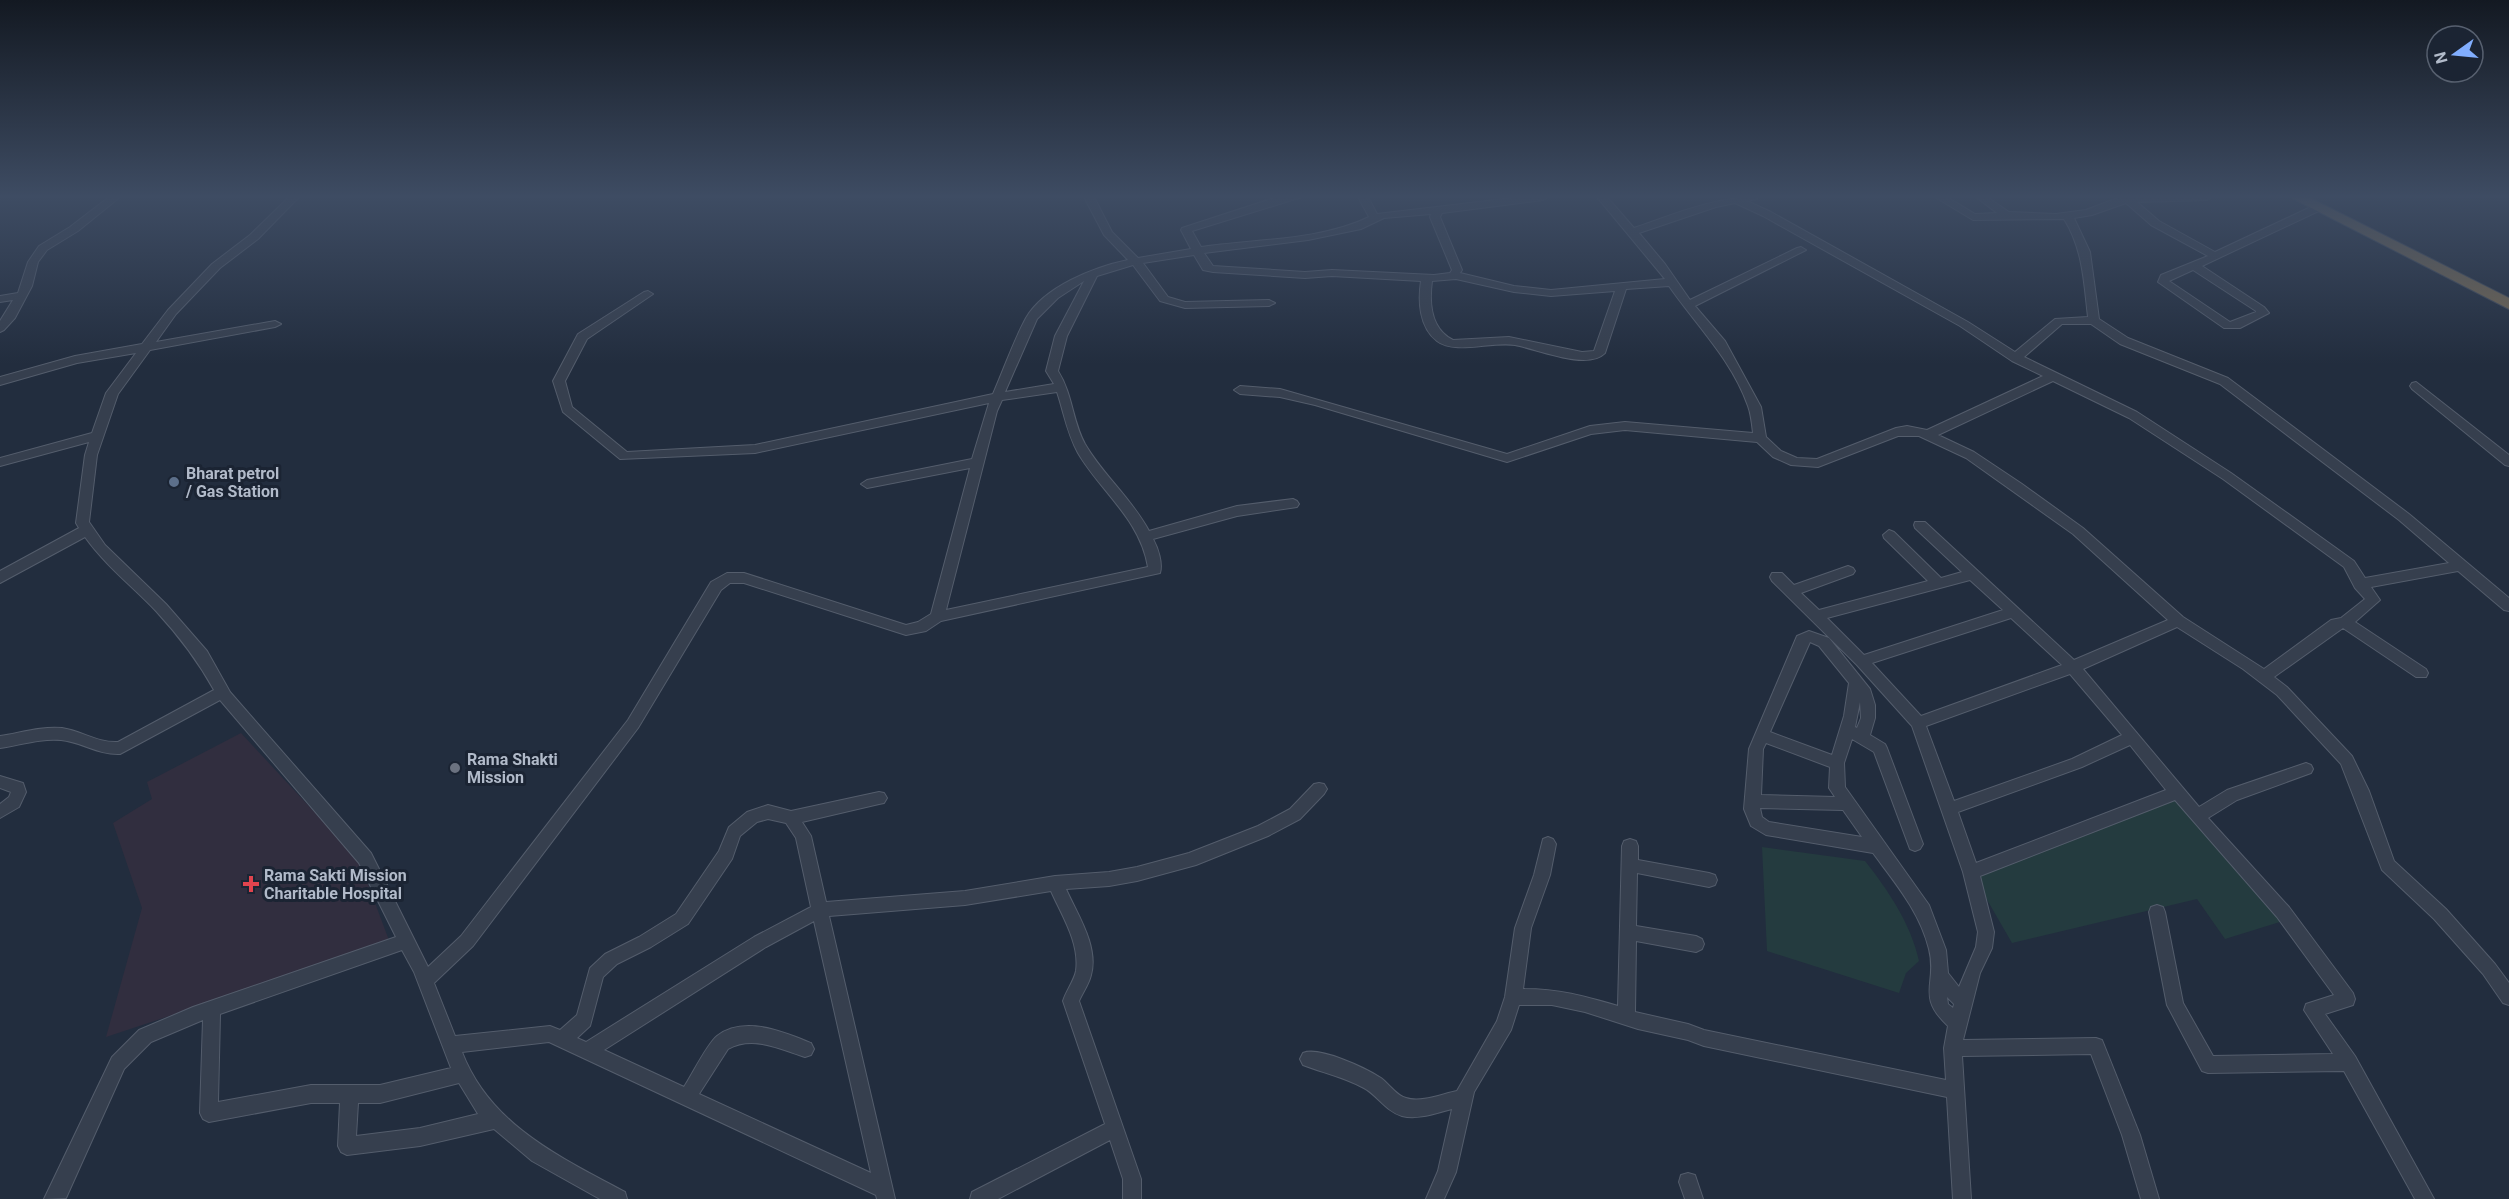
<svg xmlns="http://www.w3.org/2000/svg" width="2509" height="1199" font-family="Roboto,sans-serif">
  <rect width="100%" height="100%" fill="#222d3e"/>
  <path fill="#312e3f" d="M241,733L359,860L390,943L106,1037L142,908L113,823L152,799L147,782Z"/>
  <path fill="#243b3f" d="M2175,797L2283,921L2225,939L2197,899L2012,943L1971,872Z
    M1762,847L1865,861C1888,890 1911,924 1919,961L1906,973L1899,993L1767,951Z"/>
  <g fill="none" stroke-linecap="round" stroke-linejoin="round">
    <g stroke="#545d6c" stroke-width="2">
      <path id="minor" d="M109,197H120L78,231L47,250L38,262L32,286L15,318L4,330L0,332V321L13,300L0,302V296L18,293L28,262L39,246L70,227Z
        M289,197H299L258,239L220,268L176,314L156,342L275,321L281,324L275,327L150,350L118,394L97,455L89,522L105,545L166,604L207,651L230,692L371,853L428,967L461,936L628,720L711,582L727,573H744L906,625L918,622L931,614L970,468L867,488L861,484L867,480L972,459L989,403L755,453L620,459L563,412L553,381L578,334L644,292L648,291L653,294L587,339L565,381L572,407L627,452L755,445L993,394C1004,369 1013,342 1026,318C1044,287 1094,267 1128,260L1104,235L1084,197H1094L1112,232L1138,258L1191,249L1181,230L1182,228L1274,198L1302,197L1192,231L1201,247C1254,239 1320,241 1369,217L1358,197H1368L1377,214L1521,197H1548L1543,200L1442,213L1440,217L1462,270L1460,273L1514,286L1551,290L1665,279L1597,197H1607L1634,228C1675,214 1714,197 1758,197L1757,199L1747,201L1771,212L1968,322L2015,352L2055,319L2088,317C2084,283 2083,249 2064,219L1973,220L1935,197H1947L1975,214L1997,213L1976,197H1987L2009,212L2056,214L2086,210L2120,197H2212L2207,200L2137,202L2159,221L2215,252L2315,205H2323V209L2202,266L2264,307L2269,313L2240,328H2224L2158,282L2161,275L2208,256L2151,225L2126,203L2092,215L2074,218L2090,252L2099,319L2128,338L2228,378L2409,514L2509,598V611L2504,610L2458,571L2371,587L2380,600L2355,622L2426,669L2428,673L2426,677H2416L2343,628L2274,677L2287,687L2352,756L2369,791L2394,861L2446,909L2495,964L2509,983V1005L2503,1003L2483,974L2434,919L2382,870L2341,764L2277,695L2243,669L2177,627L2083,669L2199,807L2227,790L2306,763L2311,765L2313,769L2311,773L2237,800L2208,818L2289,907L2353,993L2355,999L2353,1005L2325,1014L2355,1056L2434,1199H2415L2344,1071L2208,1073L2202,1071L2167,1005L2149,912L2151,907L2157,905L2163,907L2165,912L2183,1003L2213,1056L2333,1054L2304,1010L2306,1004L2334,995L2277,917L2175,800L1980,876L1994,932L1992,948L1980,973L1963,1040L2096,1038L2102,1040L2140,1135L2159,1199H2141L2122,1135L2091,1054L1962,1056L1971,1199H1953L1947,1097L1704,1046L1688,1040L1638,1029L1585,1012L1552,1005H1519L1511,1030L1474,1092L1456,1172L1444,1199H1426L1438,1171L1452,1109C1436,1113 1418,1120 1402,1116C1387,1112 1377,1095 1364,1088C1344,1077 1324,1073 1303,1065L1300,1059L1303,1053C1319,1046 1366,1068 1381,1078C1389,1084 1397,1096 1406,1098C1421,1103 1442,1094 1457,1091L1497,1021L1505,997L1515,928L1534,875L1543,839L1548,837L1553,839L1556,844L1550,875L1531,928L1523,989C1559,989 1584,996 1618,1006L1622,846L1624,841L1630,839L1636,841L1638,846V860L1709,873L1715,875L1717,880L1715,885L1709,887L1637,873L1636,926L1696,936L1702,939L1704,944L1702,949L1696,952L1636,941L1635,1012L1688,1024L1704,1030L1946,1080L1944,1048L1948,1026C1915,995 1938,984 1929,949C1920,912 1895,883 1873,853L1766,835L1751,826L1744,809L1749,749L1797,636L1809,631L1829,638L1870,689L1875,705V718L1870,735L1885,744L1887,748L1923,844L1920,849L1915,851L1910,849L1874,752L1852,739L1844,763L1845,787L1929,905L1946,950L1948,973L1959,987L1976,947L1978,932L1963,872L1912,726L1857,665L1772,581L1770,577L1772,573H1782L1794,585L1848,566L1853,568L1855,571L1853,574L1801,593L1819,610L1928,581L1884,538L1883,535L1889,530L1894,532L1941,578L1962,572L1915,528L1914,525L1915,522H1925L2074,660L2168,620L2073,534L1966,458L1919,436H1898L1818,467L1791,465L1773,457L1757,442L1625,430L1591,434L1507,462L1315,405L1280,397L1240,394L1234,390L1240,386L1280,389L1507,454L1590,426L1625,422L1753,433C1752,424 1751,414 1748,406C1732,360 1696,325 1669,286L1626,289L1605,353C1587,371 1537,349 1515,345C1492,341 1455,355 1437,341C1419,327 1418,301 1421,281L1332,276L1305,278L1213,272L1203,270L1194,255L1143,263L1168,297L1185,302L1269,300L1275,303L1269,306L1185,308L1160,301L1133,265L1097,276L1067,336L1058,371C1073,395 1072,420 1085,444C1103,475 1132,499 1149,531L1237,506L1293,499L1297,501L1299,504L1297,507L1237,516L1153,539C1158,548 1163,563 1160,573L941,621L926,631L906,635L744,583H730L721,590L638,728L473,946L434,983L455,1036L550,1026L560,1030L577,1015L590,968L605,954L639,937L676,914L719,851L729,827L747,812L768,805L791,811L879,792L884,793L887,798L884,803L879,804L802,822L811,836L826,902L965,891L1055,876L1109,872L1137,867L1189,853L1258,826L1290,809L1314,784L1319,783L1324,784L1327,789L1324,794L1300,819L1268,836L1196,865L1137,881L1109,886L1066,889C1077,914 1099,946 1091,975C1089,984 1083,992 1079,1001L1141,1179V1199H1123V1179L1110,1140L998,1199H970L972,1192L1105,1124L1063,1001C1066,991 1074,981 1076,971C1080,943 1062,916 1051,891L965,905L829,916L895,1199H877L876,1195L549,1042L462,1052C490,1125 560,1157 625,1192L627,1199H600L532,1161L494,1129L420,1146L347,1155L341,1152L338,1146L340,1103H311L209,1122L203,1119L200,1113L203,1020L151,1042L124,1069L66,1198L44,1199L112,1057L139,1030L193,1007L396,937L359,863L220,700L120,754C98,755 82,742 61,740C41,738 20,745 0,748V736C20,733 41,726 62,728C82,731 97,743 118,742L214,690C198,661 179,636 156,611C132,586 105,565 85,537L0,583V571L79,528L76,523L85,455L89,442L0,466V458L92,433L106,393L136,353L77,363L0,385V377L75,356L142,344L168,310L212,264L250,235ZM1735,203L1763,216L1960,326L2012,361L2043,376L1927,430L1907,426L1896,428L1817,459L1797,458L1781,451L1766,437L1761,407L1725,341L1695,306L1806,250L1801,247L1797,248L1690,300L1665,264L1639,233L1716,207ZM1431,214L1430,217L1452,270L1450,273L1434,275L1332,270L1305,272L1213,266L1204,253L1308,240L1361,229L1384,218ZM2193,270L2256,311V312L2230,322L2169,281ZM1456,279L1514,292L1551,296L1615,291L1594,351L1582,352L1509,337L1453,340C1431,329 1429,303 1432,281ZM1084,281L1055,336L1046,371L1054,384L1005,392L1037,319L1058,298ZM2062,324H2091L2120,344L2220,384L2399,520L2449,563L2365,578L2354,561L2231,473L2137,412L2024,357ZM2053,381L2129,418L2223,479L2344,567L2355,588L2365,599L2341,618L2331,620L2264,669L2183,617L2083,528L2022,484L1974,452L1938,435ZM1057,392C1064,413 1067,433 1078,453C1101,492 1140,519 1148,567L946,610L997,411L1002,400ZM1970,580L2003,610L1864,655L1827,618ZM2011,618L2062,665L1921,716L1872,663ZM1810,642L1819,646L1849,683L1844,716L1832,755L1770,732ZM2070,674L2122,735L2072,759L1954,801L1926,726ZM1860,702L1861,718L1857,728L1855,727ZM1766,743L1830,767L1829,788L1835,797L1761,795L1763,749ZM2130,745L2166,790L1976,863L1958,812L2082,767ZM1760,808L1843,810L1862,837L1769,822L1762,817ZM768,819L786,823L796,838L811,907L754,937L586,1042L577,1038L590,1026L603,977L617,964L651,947L688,924L732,859L740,836L757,822ZM814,921L871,1173L699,1094L728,1049C753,1035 780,1049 805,1057L811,1055L814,1049L811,1043C784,1032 744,1015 717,1036C707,1044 692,1075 684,1087L604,1050L766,947ZM402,950L414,972L451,1068L380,1085H311L218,1102L220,1014ZM1947,997L1954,1004L1953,1008L1948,1004ZM459,1083L478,1114L420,1128L356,1136L358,1103H380Z
        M2416,382L2509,455V466L2505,465L2412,389L2410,386L2412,383Z
        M0,776L23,783L26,792L19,807L0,818V804L9,797L11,792L0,788Z
        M1688,1173L1695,1175L1703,1199H1685L1679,1182L1681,1175Z"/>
    </g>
    <g stroke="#414a59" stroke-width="2">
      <path id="highway" d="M2290,197H2308L2509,298V309Z"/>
    </g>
    <use href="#minor" fill="#363f4e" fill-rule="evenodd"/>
    <use href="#highway" fill="#756852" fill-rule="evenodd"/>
  </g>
  <linearGradient id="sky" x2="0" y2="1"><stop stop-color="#131922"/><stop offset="0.54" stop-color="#3e4c63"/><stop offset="1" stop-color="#3e4c63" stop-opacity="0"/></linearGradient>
  <rect width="2509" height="364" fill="url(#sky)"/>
  <circle fill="#5c6f8a" stroke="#1b2433" stroke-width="2" cx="174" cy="482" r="6"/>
  <circle fill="#6b7280" stroke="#1b2433" stroke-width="2" cx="455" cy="768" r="6"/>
  <path fill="#e0444e" stroke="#1b2433" stroke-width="2" d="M248 875h6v6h6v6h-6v6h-6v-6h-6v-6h6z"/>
  <g text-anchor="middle" stroke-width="6" stroke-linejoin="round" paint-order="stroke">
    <g font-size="16" font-weight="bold" fill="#b1bac9" stroke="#1b2433" text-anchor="start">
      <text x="186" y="479">Bharat petrol<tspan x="186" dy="18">/ Gas Station</tspan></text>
      <text x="467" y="765">Rama Shakti<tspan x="467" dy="18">Mission</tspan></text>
      <text x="264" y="881">Rama Sakti Mission<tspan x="264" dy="18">Charitable Hospital</tspan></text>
    </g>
  </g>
  <g transform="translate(2455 54) rotate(255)"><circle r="28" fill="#1b2433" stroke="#57606f" stroke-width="1.5"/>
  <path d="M0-4.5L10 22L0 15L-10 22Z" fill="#81aeff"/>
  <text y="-9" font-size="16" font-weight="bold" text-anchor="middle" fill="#b1bac9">N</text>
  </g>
</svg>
